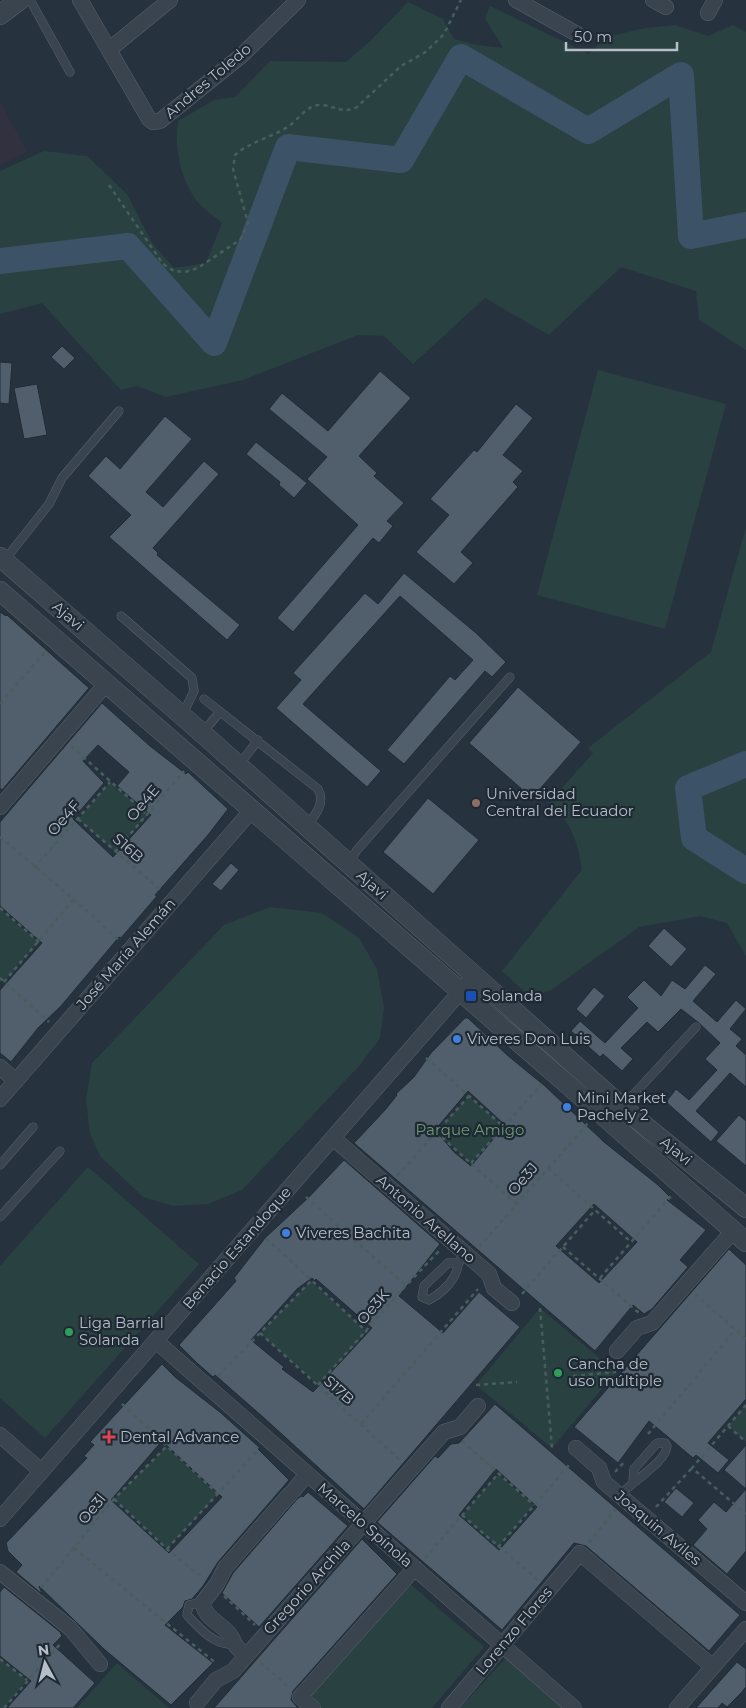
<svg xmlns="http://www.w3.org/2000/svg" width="746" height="1708" font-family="Montserrat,sans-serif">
  <rect width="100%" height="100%" fill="#26333f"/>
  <path fill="#323140" d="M0,101L27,152L0,165Z"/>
  <path fill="#294141" d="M408,2L443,19L454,39L477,45L503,48L485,18L490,6L589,54L605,37L646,28L675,25L708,36L733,25L746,32V350L699,320L696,291L621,267L549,335L485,298L413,364L384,336L358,335L243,380L166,397L137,386L121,390L42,303L0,314V171L44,151L87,156L127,194L152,243L174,268L206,263L222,223C214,216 202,208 196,200C180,178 174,147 178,121L214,100L235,97L270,61L346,62L371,40Z
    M598,370L726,404L665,629L537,595Z
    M746,527V956L727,923L700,916L639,927L551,990L530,997L502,971L582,870C578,842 571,821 549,803L593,753L588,748L711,652Z
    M110,782L148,815L115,852L78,819Z
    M270,907L322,913L359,938L377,969L384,1008L380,1038L359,1066L242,1190L208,1204L173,1206L143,1197L100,1156L90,1133L86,1100L92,1063L224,925Z
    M0,909L39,942L4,982L0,978Z
    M469,1096L504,1127L471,1163L436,1132Z
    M88,1167L199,1264L45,1438L0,1398V1266Z
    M311,1281L367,1332L318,1385L260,1333Z
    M540,1308L616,1372L552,1448L476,1385Z
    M746,1405V1442L728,1426Z
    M166,1447L218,1494L167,1549L114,1499Z
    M498,1474L534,1505L498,1547L462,1515Z
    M409,1583L484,1647L432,1708H313L306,1702Z
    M507,1657L564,1708H460Z
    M0,1659L27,1680L4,1708H0Z
    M117,1663L169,1708H77Z"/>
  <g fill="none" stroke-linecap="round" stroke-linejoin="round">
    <path stroke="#3c5267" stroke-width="26" d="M0,261L128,246L214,343L288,147L401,160L461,57L588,131L681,75L691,236L746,225
      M746,764L688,788L694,838L746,871"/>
  </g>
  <path fill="#515e6c" stroke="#202b36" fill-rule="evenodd" d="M62,346L75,358L64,369L51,357Z
    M0,362L12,363L9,404L0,403Z
    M380,371L411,398L359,456L377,473L374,476L404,503L387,521L393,526L379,543L373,538L293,632L277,618L358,525L307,479L327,457L269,409L282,393L328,431Z
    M37,384L47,435L24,439L14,388Z
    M516,404L533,418L503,455L523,471L513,482L518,487L461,552L473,563L454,584L416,552L449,515L430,499L474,450L477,452Z
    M165,416L192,439L146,492L163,507L204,461L219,474L153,548L158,553L157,555L240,625L227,640L109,537L131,515L88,476L106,456L120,469Z
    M256,442L307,483L294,498L279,485L280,482L246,454Z
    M404,573L476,633L506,662L492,677L485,671L404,764L387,750L450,676L455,680L473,660L400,596L303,704L381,771L367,787L276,708L301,680L293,673L365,593L378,604Z
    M0,612L6,616L7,615L89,688L2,790L0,788Z
    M518,687L581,742L532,798L469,743Z
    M102,703L150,746L186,774L188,772L228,809L208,835L155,895L157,896L121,938L119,937L61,1006L38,1028L11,1062L0,1053V990L42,943L0,906V822ZM98,745L129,772L117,786L151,815L113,857L73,819L104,783L83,761Z
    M428,798L479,840L433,894L383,852Z
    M231,863L239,870L221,891L212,884Z
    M664,928L687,949L671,967L648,946Z
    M705,965L716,974L693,1001L717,1022L736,1000L746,1009L730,1029L742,1039L736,1046L746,1055V1087L730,1073L696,1111L719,1132L711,1142L666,1102L676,1089L689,1100L717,1070L705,1059L720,1043L699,1023L681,1009L658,1032L647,1022L621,1048L633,1059L622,1071L603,1054L600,1057L571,1031L580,1021L605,1043L638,1008L627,997L644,980L661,996L672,980L685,989Z
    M594,987L605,996L586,1018L576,1009Z
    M465,1018H468L507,1055L545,1086L604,1142L658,1185L670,1197L667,1200L706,1230L680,1260L688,1267L652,1309L644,1314L633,1305L595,1351L354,1143L386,1109L397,1095L396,1094L414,1077L431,1053ZM468,1091L505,1125L471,1166L454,1152L435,1130ZM594,1204L637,1242L599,1283L556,1246Z
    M739,1115L746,1121V1166L716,1141Z
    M344,1160L440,1244L399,1296L443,1333L479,1292L520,1327L364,1509L263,1417L215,1375L213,1377L197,1363L179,1345L236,1281L234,1278L265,1238L309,1197ZM312,1278L315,1281L316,1279L372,1328L313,1392L282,1369L284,1367L251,1340L297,1289Z
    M729,1249L746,1265V1399L708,1443L729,1460L718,1473L696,1455L693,1458L649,1421L618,1463L574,1427Z
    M162,1364L175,1377L221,1413L260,1448L258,1449L289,1480L218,1562L203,1586L192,1599L185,1601L183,1607L165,1625L213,1663L171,1705L105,1650L39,1586L42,1594L16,1572L22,1565L8,1551L6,1543L87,1458L84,1456L94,1445L90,1442ZM162,1441L222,1497L169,1553L111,1500Z
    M495,1404L740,1615L709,1651L586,1546L574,1543L502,1630L377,1522L435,1456L438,1458L451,1444L459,1443ZM496,1469L537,1507L499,1550L459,1515Z
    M746,1445V1551L727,1574L693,1545L707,1529L698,1520L714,1502L726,1512L746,1489L724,1470Z
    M676,1488L694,1503L682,1517L664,1502Z
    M308,1492L348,1526L259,1627L222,1593L233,1573L298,1498L302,1496L303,1497Z
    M362,1539L397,1574L293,1691L291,1700L298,1708H214Z
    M4,1587L60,1632L62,1636L53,1645L95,1683L73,1708H7L31,1681L0,1656V1592Z
    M737,1662L746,1669V1687L740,1694L727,1707L722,1703L718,1708H696Z"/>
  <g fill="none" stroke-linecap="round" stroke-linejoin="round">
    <g stroke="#57626c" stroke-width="9">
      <path id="service" d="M30,0L70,72
        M4,561L49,504L62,478L119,411
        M121,616L192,678L194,691L182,716
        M204,699L318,789C326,803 315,816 306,826
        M202,733L220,712
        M239,765L258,740
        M348,864L357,850L510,677
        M622,1107L696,1027
        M0,1165L33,1127
        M0,1217L60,1151
        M457,1263H448L424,1286L422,1297L429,1300C439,1295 450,1285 455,1275C460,1264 455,1265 466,1253
        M620,1496C630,1482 666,1463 667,1446L665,1443H657L634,1469L633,1481
        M203,1602L189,1605L187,1615C199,1628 215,1646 233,1644"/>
    </g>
    <g stroke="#57626c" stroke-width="16">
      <path id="minor" d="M80,0L149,119L153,122L160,121L241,56L298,0
        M516,0L577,34
        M653,0L666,7
        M708,13L715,0
        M110,49L170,0
        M0,807L106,684
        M0,1067L16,1081
        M0,1099L252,810
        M333,1138L489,1274L494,1288L512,1303
        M156,1341L574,1708
        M617,1351L637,1328L652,1323L733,1231
        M0,1435L41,1471
        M576,1448L599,1468L604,1482L746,1603
        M294,1490L307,1474
        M0,1519L474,976
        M0,1572L70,1628L100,1664
        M246,1656C237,1648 236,1647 232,1638C225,1624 203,1619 203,1602L217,1584L225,1568L290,1494
        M197,1703L216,1680L233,1671L444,1432L460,1427L478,1406
        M313,1708L300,1697L415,1568
        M449,1708L580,1553L713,1667
        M677,1708L746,1629"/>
    </g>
    <g stroke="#57626c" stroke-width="20">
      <path id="tertiary" d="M0,15L20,0
        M0,557L202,733L622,1107L746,1208
        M0,591L598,1111L746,1242"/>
    </g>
    <path stroke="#485e5e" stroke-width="2.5" stroke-dasharray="4 4" stroke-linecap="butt" d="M109,185L163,264L174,271L185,272L198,268L241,239L248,223L233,169L235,155C251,141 271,138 289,126C298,120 308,104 320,105C335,105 342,115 357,107L401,66L424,53L433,45L444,34L461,0
      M0,704L45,652
      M71,746L148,815
      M78,819L163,892
      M0,837C41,871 81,905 120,941
      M115,852L184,771
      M34,868L110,782
      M0,908L39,942
      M0,978L49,1022
      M4,982L74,899
      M426,1058L504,1127
      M436,1132L516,1204
      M471,1163L542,1084
      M548,1168L631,1242
      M397,1176L469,1096
      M306,1197L406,1286
      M266,1238L367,1332
      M479,1247L588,1123
      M563,1247L639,1313
      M600,1278L671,1196
      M522,1294L595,1210
      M695,1294L746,1339
      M540,1308L552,1448
      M260,1333L401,1461
      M218,1376L311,1281
      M573,1376L616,1372
      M318,1385L400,1292L439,1251
      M476,1385L517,1382
      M122,1404L218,1494
      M746,1405L692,1468L746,1514
      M361,1424L478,1289
      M728,1426L746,1442
      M648,1434L735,1330
      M462,1441L534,1505
      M615,1472L625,1461
      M114,1499L167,1549L203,1578
      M656,1507L692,1468
      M462,1515L539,1581
      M589,1543L615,1510
      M498,1547L570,1464
      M74,1548L217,1664
      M167,1549L259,1449
      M425,1558L498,1474
      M41,1588L114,1499L166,1447
      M224,1596L255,1625
      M0,1659L27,1680
      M260,1662L290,1688
      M4,1708L62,1642"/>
    <use href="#service" stroke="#3a444f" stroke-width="8"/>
    <use href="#minor" stroke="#3a444f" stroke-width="15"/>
    <use href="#tertiary" stroke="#3a444f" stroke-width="19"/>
  </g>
  <circle fill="#8d6e63" stroke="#1e2934" stroke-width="2" cx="476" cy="803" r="5"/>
  <rect fill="#1a4fb4" stroke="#1e2934" stroke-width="2" x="465" y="990" width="12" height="12" rx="2.5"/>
  <g fill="#3f7fe0" stroke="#1e2934" stroke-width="2">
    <circle cx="457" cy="1039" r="5"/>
    <circle cx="567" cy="1107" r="5"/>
    <circle cx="286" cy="1233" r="5"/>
  </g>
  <g fill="#2e9e5b" stroke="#1e2934" stroke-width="2">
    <circle cx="69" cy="1332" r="5"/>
    <circle cx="558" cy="1373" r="5"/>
  </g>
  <path fill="#e0444e" stroke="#1e2934" stroke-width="2" d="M106.5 1429.5h5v5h5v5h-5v5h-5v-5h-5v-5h5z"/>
  <g text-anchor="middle" stroke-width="4.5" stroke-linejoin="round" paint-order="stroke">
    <g font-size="15" fill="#b6bfc9" stroke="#1e2934">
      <text transform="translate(208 81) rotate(-40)" y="5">Andres Toledo</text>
      <text transform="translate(68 616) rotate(41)" y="5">Ajavi</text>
      <text transform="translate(143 803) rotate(-50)" y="5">Oe4E</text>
      <text transform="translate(64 818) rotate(-49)" y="5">Oe4F</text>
      <text transform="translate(128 848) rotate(41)" y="5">S16B</text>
      <text transform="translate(372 885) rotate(42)" y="5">Ajavi</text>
      <text transform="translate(126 954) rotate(-49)" y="5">José María Alemán</text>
      <text transform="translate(676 1151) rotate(39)" y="5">Ajavi</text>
      <text transform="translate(523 1179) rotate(-49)" y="5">Oe3J</text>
      <text transform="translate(426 1219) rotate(41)" y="5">Antonio Arellano</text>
      <text transform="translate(237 1248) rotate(-49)" y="5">Benacio Estandoque</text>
      <text transform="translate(373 1307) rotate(-50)" y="5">Oe3K</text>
      <text transform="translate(339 1390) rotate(42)" y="5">S17B</text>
      <text transform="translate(92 1509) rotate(-50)" y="5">Oe3l</text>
      <text transform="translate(365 1525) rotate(41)" y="5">Marcelo Spínola</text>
      <text transform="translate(658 1528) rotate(40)" y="5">Joaquin Aviles</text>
      <text transform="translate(307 1587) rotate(-48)" y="5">Gregorio Archila</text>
      <text transform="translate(514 1631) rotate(-50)" y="5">Lorenzo Flores</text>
    </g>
    <g font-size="15" fill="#b6bfc9" stroke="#1e2934" text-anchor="start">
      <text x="486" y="799">Universidad<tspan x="486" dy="17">Central del Ecuador</tspan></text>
      <text x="482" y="1001">Solanda</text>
      <text x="467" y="1044">Viveres Don Luis</text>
      <text x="577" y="1103">Mini Market<tspan x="577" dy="17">Pachely 2</tspan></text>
      <text x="296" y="1238">Viveres Bachita</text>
      <text x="79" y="1328">Liga Barrial<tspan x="79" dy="17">Solanda</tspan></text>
      <text x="568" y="1369">Cancha de<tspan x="568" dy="17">uso múltiple</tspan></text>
      <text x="120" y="1442">Dental Advance</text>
    </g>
    <g font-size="15" fill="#6e9a73" stroke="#1e2934">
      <text x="470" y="1135">Parque Amigo</text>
    </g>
  </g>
  <g transform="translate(45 1663) rotate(353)" stroke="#1e2934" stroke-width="4" paint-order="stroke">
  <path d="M0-4L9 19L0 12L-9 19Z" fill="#b6bfc9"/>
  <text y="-8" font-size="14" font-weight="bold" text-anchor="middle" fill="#b6bfc9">N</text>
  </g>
  <path d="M566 42v8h111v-8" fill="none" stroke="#b6bfc9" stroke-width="2.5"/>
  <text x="574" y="42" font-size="15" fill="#b6bfc9" stroke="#1e2934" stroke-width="4" paint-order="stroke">50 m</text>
</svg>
